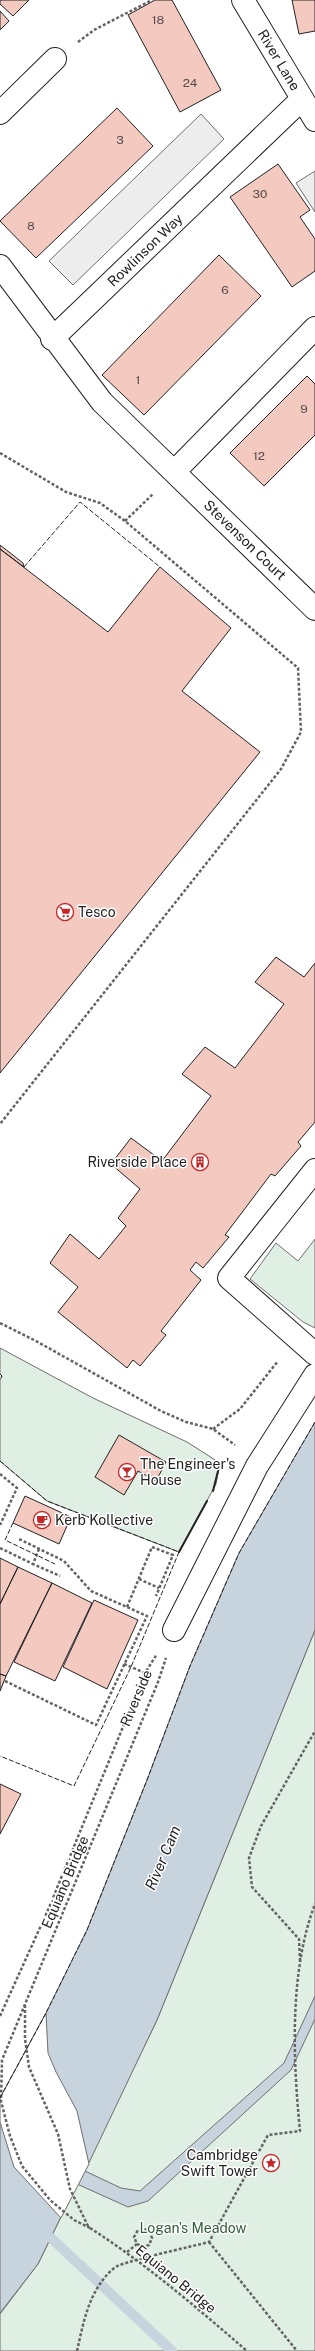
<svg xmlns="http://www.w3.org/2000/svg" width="315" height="2351" font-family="'Public Sans',sans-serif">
  <rect width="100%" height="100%" fill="#fff"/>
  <path fill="#e0efe3" stroke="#6f6f6f" d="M315,1239V1328L303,1322L250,1279L276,1243L298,1261Z
    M0,1348L93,1398L187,1442L220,1463L216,1484L179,1552L47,1501L0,1461V1380L2,1376L0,1374Z
    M315,1630V2351H0V2314L38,2264L157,2020Z"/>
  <path fill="#ededed" stroke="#6f6f6f" d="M201,114L224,139L73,285L49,261Z
    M315,171V212L296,183Z"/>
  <path fill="#c7d3dd" stroke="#6f6f6f" d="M315,1422V1630L157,2020L85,2171L121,2188L140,2191L284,2063L315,1996V2019L291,2070L148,2201L128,2207L77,2184L38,2264L0,2313V2098L46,2013L87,1930L147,1780L190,1666L239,1553Z"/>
  <path fill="#fff" stroke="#6f6f6f" d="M46,2013L48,2053L56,2072L77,2111L89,2164L61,2218L14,2167L0,2122V2098Z"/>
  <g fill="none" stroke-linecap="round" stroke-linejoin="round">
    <path stroke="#c7d3dd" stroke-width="10" d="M51,2238L172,2351"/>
  </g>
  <path fill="#f3c9c0" stroke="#222" d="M0,0H29L13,16L0,4Z
    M155,0H172L221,90L180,112L128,15Z
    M292,0H315V31L299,34Z
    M0,11L9,21L0,30Z
    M117,108L153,146L36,258L0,221Z
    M278,164L310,210L300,217L315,239V271L292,287L230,197Z
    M219,255L261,296L144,415L102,375Z
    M307,376L315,384V435L264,486L230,453Z
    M0,545L23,563L24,567L0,549Z
    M0,549L108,632L160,567L231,628L182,691L260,752L0,1073Z
    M276,957L304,977L315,963V1122L298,1142L301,1146L275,1176L271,1174L225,1235L229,1237L203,1268L196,1262L190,1270L201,1280L161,1331L166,1335L140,1366L133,1360L127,1368L58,1312L78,1287L50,1263L70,1234L99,1259L126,1226L118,1218L140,1189L111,1164L131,1138L162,1161L211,1096L182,1074L205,1047L235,1068L284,1004L255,982Z
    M119,1435L166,1462L156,1481L138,1471L124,1495L95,1477Z
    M25,1496L71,1517L59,1544L13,1523Z
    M0,1558L18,1567L0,1604Z
    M18,1567L52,1583L6,1676L0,1674V1604Z
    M52,1583L92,1603L55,1681L14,1662Z
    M94,1600L138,1620L107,1689L63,1667Z
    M0,1674L6,1676L0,1691Z
    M0,1784L21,1794L0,1834Z"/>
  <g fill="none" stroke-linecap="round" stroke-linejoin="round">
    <g stroke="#222" stroke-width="24">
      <path id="minor" d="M243,0L315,120
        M0,113L55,59
        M0,266L102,402L315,609
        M52,339L302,99
        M174,472L315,328
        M315,1170L229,1278L315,1354
        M174,1630L257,1466L315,1375"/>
    </g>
    <path stroke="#646464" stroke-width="2.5" stroke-dasharray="3 2" stroke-linecap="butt" d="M78,42L94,30L152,0
      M0,453L66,492L100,503L125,521L298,668L301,732L281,769L0,1124
      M125,521L153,494
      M0,1323L36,1341L161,1411L186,1422L213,1429L235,1445
      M213,1429L240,1409L278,1361
      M0,1474L17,1488L0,1525
      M0,1548L33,1564
      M39,1549L33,1564L60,1576
      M139,1579L159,1588
      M127,1607L152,1547L173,1555L156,1596
      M124,1664L145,1673
      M5,1681L96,1725L147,1616L91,1591L64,1561L19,1539
      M300,1961L299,1939L252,1887L249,1858L261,1826L315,1731
      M25,2005V2039L29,2067L58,2134L70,2189L89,2228
      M0,2016L48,1910L145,1673L157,1654
      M90,2228L74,2220L50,2200L22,2166L10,2136L1,2101L2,2060L158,1682L166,1658
      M209,2242L297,2351
      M127,2252L137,2244L134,2237L138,2230L144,2229L149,2231L152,2238L149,2245L143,2247L137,2244
      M77,2351C84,2320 89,2290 114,2268C120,2262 194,2246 209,2242L268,2135L300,2131C293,2060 289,1972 315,1904"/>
    <use href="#minor" stroke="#fff" stroke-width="22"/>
    <path stroke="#646464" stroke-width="2.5" stroke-dasharray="3 2" stroke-linecap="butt" d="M90,2228C146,2264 196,2307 247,2351"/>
    <path stroke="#222" stroke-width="1" stroke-dasharray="5 2" stroke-linecap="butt" d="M24,567L80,502L160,567
      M0,1374L2,1376L0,1380
      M0,1461L47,1501L179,1552L131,1667L74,1786L0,1756
      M13,1523L5,1540L55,1564
      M0,2098L46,2013L87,1930L147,1780L190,1666L239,1553L315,1422"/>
    <path stroke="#222" stroke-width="2" d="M213,1491L220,1463
      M179,1552L207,1501"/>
  </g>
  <defs>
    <g id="supermarket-ring" transform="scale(0.9)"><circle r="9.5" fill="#fff" stroke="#c62828" stroke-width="1.5"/><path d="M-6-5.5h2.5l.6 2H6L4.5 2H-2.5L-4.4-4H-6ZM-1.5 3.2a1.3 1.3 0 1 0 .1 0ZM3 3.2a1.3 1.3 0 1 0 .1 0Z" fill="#c62828"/></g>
    <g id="building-ring" transform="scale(0.9)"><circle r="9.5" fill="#fff" stroke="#c62828" stroke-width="1.5"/><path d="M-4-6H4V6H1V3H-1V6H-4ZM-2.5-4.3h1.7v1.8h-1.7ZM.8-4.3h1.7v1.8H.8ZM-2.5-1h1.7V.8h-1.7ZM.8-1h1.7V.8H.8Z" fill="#c62828"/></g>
    <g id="bar-ring" transform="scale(0.9)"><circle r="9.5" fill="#fff" stroke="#c62828" stroke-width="1.5"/><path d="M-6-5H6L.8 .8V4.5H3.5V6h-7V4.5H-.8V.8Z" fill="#c62828"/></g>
    <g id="cafe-ring" transform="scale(0.9)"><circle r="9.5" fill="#fff" stroke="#c62828" stroke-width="1.5"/><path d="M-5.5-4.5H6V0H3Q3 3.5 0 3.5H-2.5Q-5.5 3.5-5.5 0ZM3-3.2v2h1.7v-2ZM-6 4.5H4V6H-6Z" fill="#c62828"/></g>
    <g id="sight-ring" transform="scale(0.9)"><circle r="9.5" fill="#fff" stroke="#c62828" stroke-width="1.5"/><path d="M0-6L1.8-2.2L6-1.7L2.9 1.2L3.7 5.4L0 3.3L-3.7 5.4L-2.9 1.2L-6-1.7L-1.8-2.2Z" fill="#c62828"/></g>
  </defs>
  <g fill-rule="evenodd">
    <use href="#supermarket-ring" x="65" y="912"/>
    <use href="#building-ring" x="200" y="1162"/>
    <use href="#bar-ring" x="127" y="1472"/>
    <use href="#cafe-ring" x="42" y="1520"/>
    <use href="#sight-ring" x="271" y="2163"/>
  </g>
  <g text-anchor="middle" stroke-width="3" stroke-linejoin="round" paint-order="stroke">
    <g font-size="12" fill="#564c4a">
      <text x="158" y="24">18</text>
      <text x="190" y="87">24</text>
      <text x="120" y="144">3</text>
      <text x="260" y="198">30</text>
      <text x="31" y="230">8</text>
      <text x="225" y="294">6</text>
      <text x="138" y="384">1</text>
      <text x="304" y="413">9</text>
      <text x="259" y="460">12</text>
    </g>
    <g font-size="14" fill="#222" stroke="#fff">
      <text transform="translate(279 60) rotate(59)" y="5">River Lane</text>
      <text transform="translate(145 250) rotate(-44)" y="5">Rowlinson Way</text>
      <text transform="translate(245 540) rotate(44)" y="5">Stevenson Court</text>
      <text transform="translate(136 1698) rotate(-67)" y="5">Riverside</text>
      <text transform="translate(65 1882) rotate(-67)" y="5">Equiano Bridge</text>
      <text transform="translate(176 2279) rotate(39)" y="5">Equiano Bridge</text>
    </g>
    <g font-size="14" fill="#222" stroke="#fff" text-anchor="start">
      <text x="78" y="917">Tesco</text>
      <text x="187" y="1167" text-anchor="end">Riverside Place</text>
      <text x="140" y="1469">The Engineer's<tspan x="140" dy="16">House</tspan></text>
      <text x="55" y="1525">Kerb Kollective</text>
      <text x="258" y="2160" text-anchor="end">Cambridge<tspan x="258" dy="16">Swift Tower</tspan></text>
    </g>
    <g font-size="14" fill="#2f5e38" stroke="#fff">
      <text x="193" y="2233">Logan's Meadow</text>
    </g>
    <g font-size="15" font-style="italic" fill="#222" stroke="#fff">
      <text transform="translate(163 1858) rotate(-67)" y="5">River Cam</text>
    </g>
  </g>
</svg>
